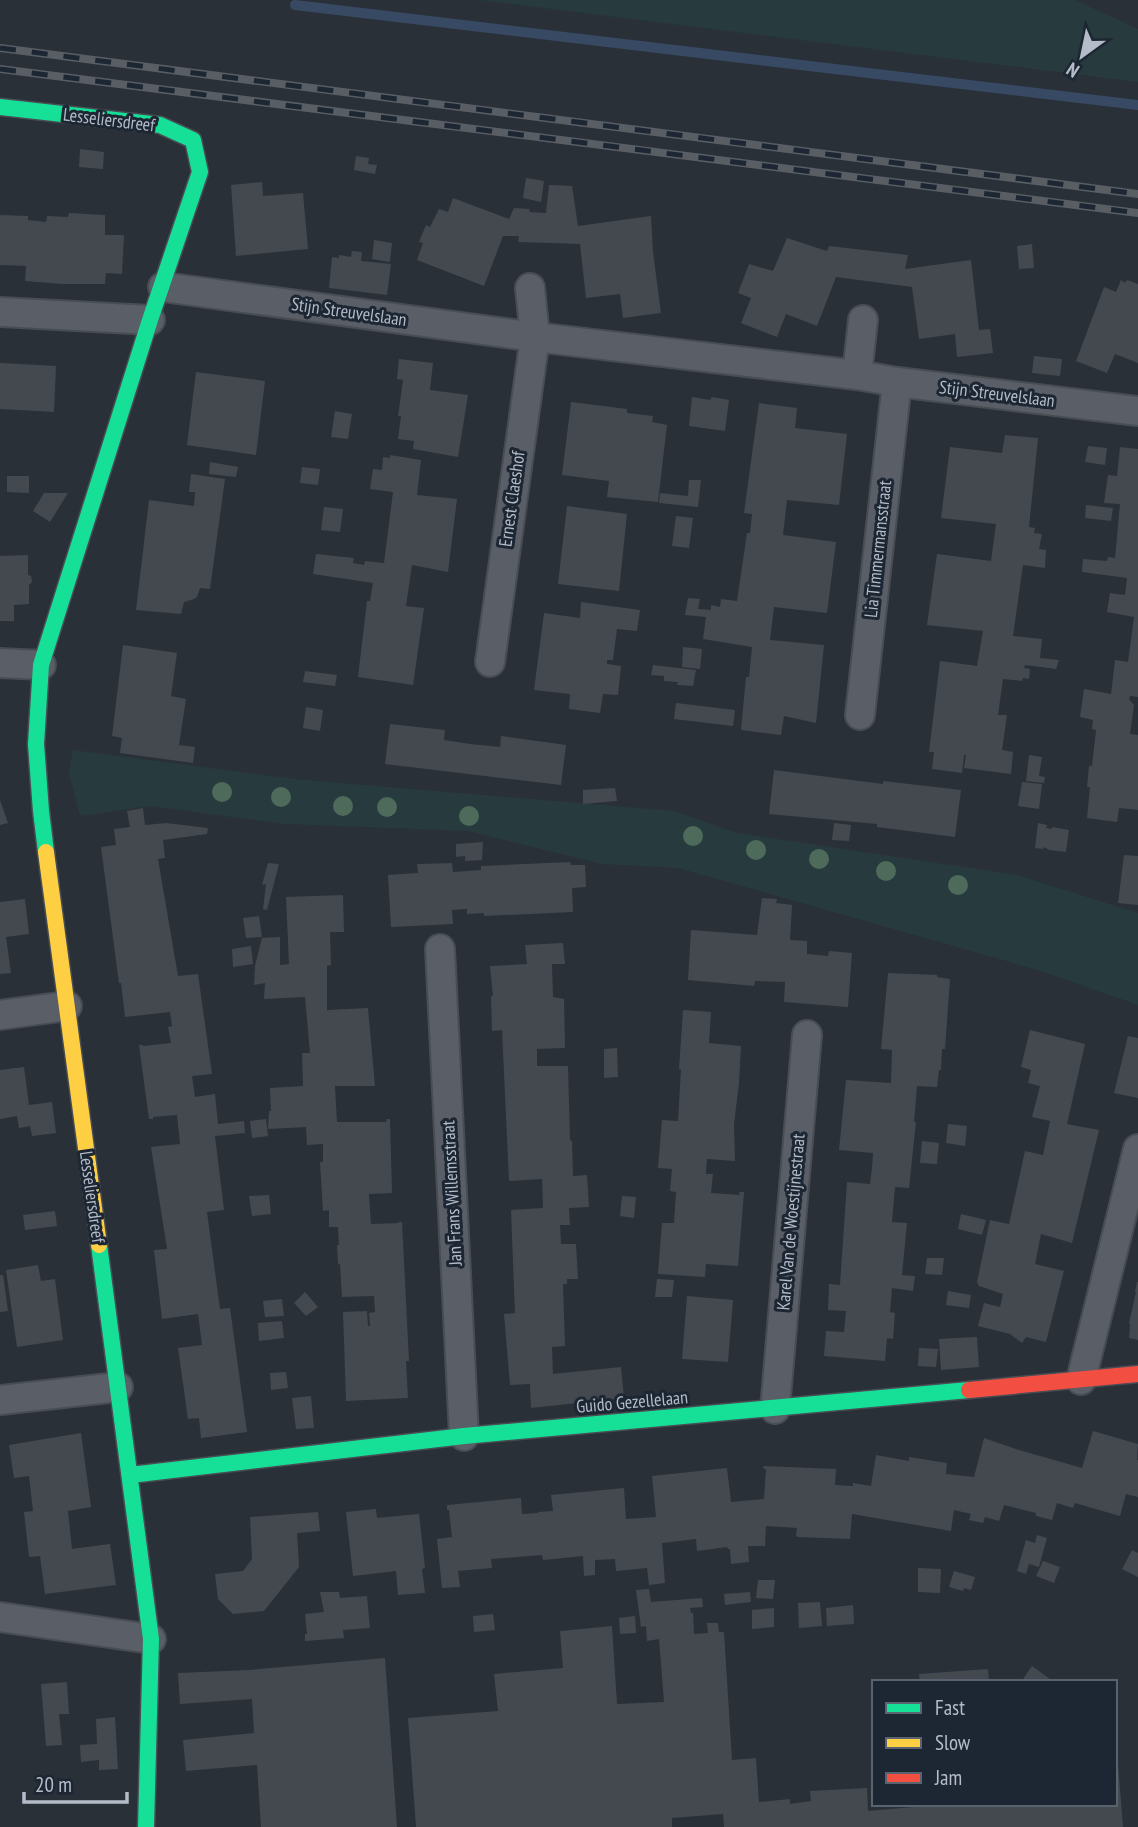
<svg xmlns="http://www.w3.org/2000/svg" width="1138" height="1827" font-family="'PT Sans Narrow',sans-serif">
  <rect width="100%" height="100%" fill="#2a3038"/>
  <path fill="#273a3e" d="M479,0H1075L1138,29V82Z
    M73,750L293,779L674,811L737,833L1017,875L1138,913V1005L1038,970L678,868L602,864L467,831L285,824L150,806L80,816L69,773Z"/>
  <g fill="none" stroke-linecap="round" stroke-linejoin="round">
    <path stroke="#384963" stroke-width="10" d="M295,5L1138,105"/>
  </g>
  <path fill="#444950" d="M80,149L104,152L103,169L79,167Z
    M356,156L369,158L368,164L377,165L375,174L354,170Z
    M526,178L544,181L541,202L523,198Z
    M262,182L263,196L303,193L308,249L236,256L231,185Z
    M549,185L572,186L578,226L651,216L653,252L661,313L623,318L620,294L586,298L580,244L518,242L519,236H503L484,286L417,260L423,243L419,242L426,225L430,227L439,209L448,212L453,198L509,219L514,208L530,209L529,212L546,213Z
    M69,213L105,215V235H124L122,274L106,273L105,284H63L25,281L26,266L0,265V215L28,216V220L46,222L47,216L68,217Z
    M787,238L827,251L829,246L908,255L905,269L971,260L979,330L990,329L993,353L957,357L955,334L919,339L912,287L836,277L817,326L786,314L777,337L741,323L751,298L738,293L749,264L773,271Z
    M374,240L392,243L390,262L372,259Z
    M1032,244L1034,268L1019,269L1017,246Z
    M352,251L362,252L361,261L391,264L387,295L329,288L332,257L339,258V255L351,257Z
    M1121,280L1125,283L1127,280L1138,284V363L1115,354L1107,373L1076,361L1104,287L1116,292Z
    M1034,356L1062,359L1060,376L1032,373Z
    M399,359L433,363L430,390L468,395L458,457L413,449L414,441L398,439L401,416H398L403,380L397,379Z
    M0,363L56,366L54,412L0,409Z
    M196,372L265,381L256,455L187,445Z
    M692,397L710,400L712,397L729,400L725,431L689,426Z
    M571,402L627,409V413L653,416L652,422L667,425L658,502L607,497L609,481L562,475Z
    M759,403L797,408L795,428L847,434L839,505L787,500L783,535L836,542L827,613L774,607L770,640L824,645L816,723L784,716L781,735L741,730L746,677H749L752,647L703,639L706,617L685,615L688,598L700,599L698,609L711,610V605L720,607L721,599L737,601L747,533H750L752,514L744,513Z
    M335,411L352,414L348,439L331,437Z
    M1005,435L1038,438L1029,527L1035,528L1034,533L1042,534L1039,549L1046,550L1045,568L1023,565L1013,636L1042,639L1040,658L1059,660L1056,669L1025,665L1024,668L1030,669L1029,679L1023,678L1022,681L1003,679L998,715H1007L1002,750L1013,752L1011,774L964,768L966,755H964L962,773L932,769L934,752H929L940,661L977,666L983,631L927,625L937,554L991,561L996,524L941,518L950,447L1002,453Z
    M1088,446L1107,448L1105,465L1085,462Z
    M1120,447L1138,449V697L1130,696L1129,699L1134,705L1130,734L1138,735V810L1119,808L1117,822L1087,818L1090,787H1087L1089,766H1092L1096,730L1092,729L1093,720L1080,717L1084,689L1111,694L1115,660L1128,662L1134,617L1107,612L1110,593L1125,595L1127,578L1082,572L1083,559L1107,561L1108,557L1115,558L1120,504L1104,503L1108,475L1117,476Z
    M390,455L421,460L417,495L457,499L448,572L412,565L406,606L424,608L413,685L358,677L367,601H370L373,583L313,574L316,554L354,558L353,563L364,565L365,561L384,563L393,492L370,489L373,469L382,470L383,457L390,458Z
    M210,462L238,467L236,477L209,474Z
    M302,467L320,469L318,485L300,483Z
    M191,474L225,479L210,589L200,588L197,597L194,599L184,602L181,614L136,610L149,500L194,506L195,492H189Z
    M7,476H29V493L7,492Z
    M689,480H701L698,507L659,503L660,493L688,496Z
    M44,493H68L50,522L33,511Z
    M1086,505L1113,508L1111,521L1085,518Z
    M567,506L627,514L619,591L558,584Z
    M324,507L343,509L340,532L321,530Z
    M676,516L693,518L689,548L672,546Z
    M28,555V575L31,576L32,582L29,585V604L14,605V621H0V556Z
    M581,602L640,610L637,631L617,629L613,660H607V664L621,666L618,695L603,694L600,713L569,709L570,694L534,690L544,613L580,618Z
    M123,645L177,653L171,696L186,699L179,745L195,747L193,763L120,753L122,738L112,736Z
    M683,647L702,649L700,669L682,667Z
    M653,665L696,670L693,686L677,685L678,682L664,681V676L651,675Z
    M305,671L337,675L335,686L303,682Z
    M676,703L735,710L733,726L674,719Z
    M306,707L323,710L320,731L303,728Z
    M390,724L445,730L444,740L470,744L500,747L501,736L566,745L561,785L385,764Z
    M1029,755L1042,757L1039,776L1045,777L1044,783L1026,781Z
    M774,770L883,784V781L961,790L955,837L877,827V824L769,814Z
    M1022,782L1042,784L1039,809L1018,806Z
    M615,788L617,801L583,804V790Z
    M0,800L8,823L0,825Z
    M143,808L145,825L166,823L208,828L207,834L163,840L165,858L158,859L178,976L198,974L212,1074L192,1076L195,1097L215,1094L218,1124L244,1121L245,1133L215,1136L224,1210L207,1212L220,1309L230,1308L247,1432L201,1438L199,1418L188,1419L178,1348L202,1345L198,1314L162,1319L154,1250L167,1249L151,1147L180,1144L177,1115L153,1117V1119H149L139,1045H143V1046L171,1043L168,1027L172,1026L170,1012L125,1017L121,983H119L101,847L116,845L114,829L130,827L127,811Z
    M834,823L851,825L849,841L832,840Z
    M1038,823L1047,825L1046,828L1052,829V827L1069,830L1066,852L1049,850L1044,847L1043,849L1035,848Z
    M483,842L482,860L465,861V856L456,857V844Z
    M1124,855L1138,856V905L1118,903Z
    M570,862L571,865H585L586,887L572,888L573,912L484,916V913L467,914V909L452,910L453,924L391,927L388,875L418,873L417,864L452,863L453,872L481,870V866Z
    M268,863L279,864L267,910L263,909L266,884L262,885Z
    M343,895L344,932H330L331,965L327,966V1010L368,1008L375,1086H335L337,1122H386L387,1119H390L392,1193L369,1194L371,1224L399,1223L398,1222H402L409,1361H406L408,1398L346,1401L343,1312L367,1311L368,1326H370L369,1313L375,1312L374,1296L342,1297L340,1264H338L337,1245H339L338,1227H329V1210L323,1211L320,1162H323V1144L307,1145L306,1127L268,1129L269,1111H271L270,1088L303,1086L302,1053H310L305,997L264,999L265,983L254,985L255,966L262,938L280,937V965L289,964L286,897Z
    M762,898L777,899L776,903L792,905L790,940L807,941V954L828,956L829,951L852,953L848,1007L784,1002L785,982L755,981L754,986L688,980L691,930L757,935Z
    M25,899L29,934L6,937L11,973L0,974V902Z
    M259,916L262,937L246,938L243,918Z
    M563,943L565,964H552L553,997L564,999L565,1048L537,1049V1066H568L570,1140L572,1141L573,1176L587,1175L589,1207L569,1208L570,1225H560L561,1244H576L578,1279H567V1284H563L565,1346L552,1347L553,1374L621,1367L624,1398L531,1408L530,1384L510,1385L504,1314L515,1313L511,1210L543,1208L542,1179L509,1181L502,1030L492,1031L491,996H493L490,966L527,964L525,945Z
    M251,946L253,964L233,967L232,949Z
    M888,973L937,975V977L950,979L945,1049H942L941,1070H939L937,1087L917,1086L914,1122H916L909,1188L895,1187L892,1222L907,1223L902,1275L915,1276L913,1291L892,1288L890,1312L895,1313L893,1339L887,1338L885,1361L824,1356L826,1331L844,1332L846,1311L828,1310L829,1284L840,1285L847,1182L870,1184L872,1168L873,1153L839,1150L846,1080L891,1083L892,1050L881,1049Z
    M683,1010L711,1012L709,1043L741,1046L739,1083L734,1124L735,1161L707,1159L706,1174H713L711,1193L740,1195L739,1192H744L738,1266L706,1264L705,1277L658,1274L662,1223H674L676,1192L670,1191L672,1169L658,1168L662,1120L678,1121L681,1069H679Z
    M1030,1030L1085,1044L1067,1124L1099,1130L1072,1243L1041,1234L1035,1264L1064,1271L1046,1342L1026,1337L1022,1343L1010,1334L978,1326L984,1303L1000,1307L1003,1294L979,1286L977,1282L990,1220L1009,1224L1025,1151L1043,1155L1050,1121L1032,1117L1040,1086L1028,1083L1031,1070L1021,1067Z
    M1128,1036L1138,1038V1098L1114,1093Z
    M617,1048L618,1077L604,1078V1049Z
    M24,1067L29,1105L52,1102L56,1133L32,1136L30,1126L19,1128L17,1116L0,1119V1070Z
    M266,1119L268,1136L252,1138L250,1121Z
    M948,1124L967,1126L965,1146L946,1143Z
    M922,1141L939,1143L937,1164L920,1163Z
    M269,1195L271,1214L252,1216L249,1196Z
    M622,1196L636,1197L634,1218L620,1216Z
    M55,1211L57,1226L25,1230L23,1215Z
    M961,1214L986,1220L982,1235L958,1229Z
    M927,1258H944L942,1275L925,1274Z
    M38,1265L41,1281L55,1279L63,1340L17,1347L6,1270Z
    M0,1275H3L8,1311L0,1312Z
    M657,1279L674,1280L672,1297H655Z
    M1137,1282H1138V1340L1129,1338L1130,1324L1129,1323L1136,1292H1135Z
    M948,1291L971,1295L969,1308L946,1305Z
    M305,1292L318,1307L306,1316L294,1303Z
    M687,1296L733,1300L728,1362L682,1359Z
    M282,1299L284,1316L265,1317L263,1301Z
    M282,1321L284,1338L259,1341L258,1323Z
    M977,1337L979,1367L941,1370L939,1339Z
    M919,1348L938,1349L936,1367L918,1366Z
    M286,1372L288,1388L271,1390L270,1373Z
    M311,1396L314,1428L296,1429L292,1398Z
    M1093,1431L1138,1444L1137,1460H1138V1497L1126,1494L1120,1516L1075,1503L1073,1508L1057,1503L1052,1520L1036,1516V1513L1004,1505L999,1521L985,1517L983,1523L969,1520L971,1514L954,1510L951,1531L852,1514L850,1539L798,1537L796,1536L797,1528L766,1526L765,1546H748L749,1562L731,1564L730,1549H728L727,1547L697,1551L696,1539L662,1543L665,1583L649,1585L647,1568L616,1571L615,1559L595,1560V1575L584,1576L583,1556L543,1560L542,1555L491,1559L492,1568L458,1571L460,1587L442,1588L437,1539L452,1537L449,1510H447V1505L521,1498L522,1514L538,1513V1512L553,1511L551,1495L624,1488L626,1519L656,1517L652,1476L727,1468L731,1502L764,1499L766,1469H764L763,1466L836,1469L835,1485L853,1486V1483L871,1486L876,1455L909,1461V1457L947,1463L946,1474L974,1477L984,1438L1019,1450L1082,1468Z
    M81,1433L91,1507L68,1511L72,1549L110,1544L116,1585L45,1594L40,1556L29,1557L24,1512L33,1511L29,1476L14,1478L9,1445Z
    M376,1509L377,1518L419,1514L425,1568L422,1569L425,1593L398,1595L396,1571L353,1576L346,1512Z
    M318,1512L320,1531L297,1533L299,1567L264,1611L233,1614L218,1599L215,1574L243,1571L252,1559L250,1517Z
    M1037,1535L1047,1538L1039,1567L1029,1564L1026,1574L1017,1571L1026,1540L1035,1543Z
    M1132,1550L1138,1553V1577L1122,1569Z
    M1043,1561L1060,1567L1054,1583L1036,1576Z
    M918,1568L941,1569L940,1593L918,1592Z
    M954,1571L975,1577L971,1590L964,1588L963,1591L949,1587Z
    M758,1580H775L773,1599L756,1598Z
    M649,1589L651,1602L702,1598L703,1607L690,1608L691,1613H693L694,1634L708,1633L707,1623H718L719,1632H724L732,1760L756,1758L759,1802L790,1799V1804L811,1801L810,1791L867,1788L868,1811L948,1804H1115V1751H1117L1123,1827H724L723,1814L672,1818V1827H416L408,1718L498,1711L494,1674L563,1668L560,1631L612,1626L617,1704L664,1702L659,1639L647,1641L646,1626L641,1627L636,1590Z
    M320,1592H339L340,1598L367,1596L370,1628L343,1630L344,1638L305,1641V1634H307L305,1614L324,1612Z
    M750,1592L751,1602L725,1605L724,1594Z
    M820,1602L822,1626L799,1628L798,1603Z
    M853,1605L854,1624L827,1626L826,1608Z
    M774,1608V1627L752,1629V1610Z
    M493,1614L495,1630L474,1632L473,1616Z
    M635,1616L636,1633L620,1634L619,1618Z
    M385,1658L397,1827H261L257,1765L186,1771L183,1740L254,1733L252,1699L180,1704L178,1673L249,1670Z
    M1032,1666L1054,1682H1021Z
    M988,1669L989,1682H920L919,1674Z
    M67,1682L69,1714H59L62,1745L46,1746L41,1684Z
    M115,1717L118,1769L99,1770V1760L81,1762L80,1745L97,1744L96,1719Z"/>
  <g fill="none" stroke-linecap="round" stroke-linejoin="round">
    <g stroke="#484c53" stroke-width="32">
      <path id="street" d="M163,287L535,337L857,375L897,382L1138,411
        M0,312L150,320
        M857,375L863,320
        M490,662L535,337L530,288
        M0,663L41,665
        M860,715L897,382
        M440,949L464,1436
        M0,1015L67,1006
        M1081,1380L1138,1149
        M0,1400L118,1387
        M775,1409L807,1035
        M0,1617L151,1639"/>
    </g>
    <g stroke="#484c53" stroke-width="19">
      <path id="fast" d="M0,107L160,125L193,140L200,172L150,320L41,665L36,744L41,811L46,852
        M99,1245L151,1639L146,1827
        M130,1475L464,1436L969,1390"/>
    </g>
    <g stroke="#484c53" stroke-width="19">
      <path id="slow" d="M46,852L99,1245"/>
    </g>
    <g stroke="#484c53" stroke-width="19">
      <path id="jam" d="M969,1390L1138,1374"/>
    </g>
    <use href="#street" stroke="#5a5e66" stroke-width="28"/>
    <use href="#fast" stroke="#16e098" stroke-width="16"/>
    <use href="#slow" stroke="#ffcf43" stroke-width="16"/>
    <use href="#jam" stroke="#f24e42" stroke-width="16"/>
    <g stroke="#595d64" stroke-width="8">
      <path id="rail" d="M0,48L1138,194
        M0,69L1138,213"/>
    </g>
    <use href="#rail" stroke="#1d2633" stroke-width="5" stroke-dasharray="16" stroke-linecap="butt"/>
  </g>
  <g fill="#4e6a5a">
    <circle cx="222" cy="792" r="10"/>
    <circle cx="281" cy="797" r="10"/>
    <circle cx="343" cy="806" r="10"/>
    <circle cx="387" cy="807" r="10"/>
    <circle cx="469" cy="816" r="10"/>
    <circle cx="693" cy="836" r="10"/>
    <circle cx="756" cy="850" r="10"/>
    <circle cx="819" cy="859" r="10"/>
    <circle cx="886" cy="871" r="10"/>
    <circle cx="958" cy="885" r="10"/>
  </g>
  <g text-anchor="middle" stroke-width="6" stroke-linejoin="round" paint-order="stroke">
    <g font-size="18" fill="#b4bcc9" stroke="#1d2633">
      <text transform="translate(109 120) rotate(7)" y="6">Lesseliersdreef</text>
      <text transform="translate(349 312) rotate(8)" y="6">Stijn Streuvelslaan</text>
      <text transform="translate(997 394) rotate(7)" y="6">Stijn Streuvelslaan</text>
      <text transform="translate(512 499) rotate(-82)" y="6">Ernest Claeshof</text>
      <text transform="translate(878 549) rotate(-84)" y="6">Lia Timmermansstraat</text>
      <text transform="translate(452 1193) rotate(-93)" y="6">Jan Frans Willemsstraat</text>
      <text transform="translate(92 1197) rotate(82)" y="6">Lesseliersdreef</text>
      <text transform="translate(791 1222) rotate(-85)" y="6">Karel Van de Woestijnestraat</text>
      <text transform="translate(632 1402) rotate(-5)" y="6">Guido Gezellelaan</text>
    </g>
  </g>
  <rect x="872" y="1680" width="245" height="126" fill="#1d2633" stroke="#59626f" stroke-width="2"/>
  <rect x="886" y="1703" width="35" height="10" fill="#16e098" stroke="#59626f" stroke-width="2"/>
  <text x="935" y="1715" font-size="21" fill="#b4bcc9">Fast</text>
  <rect x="886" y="1738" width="35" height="10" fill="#ffcf43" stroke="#59626f" stroke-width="2"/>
  <text x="935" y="1750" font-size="21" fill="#b4bcc9">Slow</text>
  <rect x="886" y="1773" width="35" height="10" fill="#f24e42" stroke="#59626f" stroke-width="2"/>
  <text x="935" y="1785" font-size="21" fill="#b4bcc9">Jam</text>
  <g transform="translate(1082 56) rotate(213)" stroke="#1d2633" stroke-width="5" paint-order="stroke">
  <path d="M0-5L12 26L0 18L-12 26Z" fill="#b4bcc9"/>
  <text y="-10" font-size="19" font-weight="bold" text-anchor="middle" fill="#b4bcc9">N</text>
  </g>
  <path d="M24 1792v10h103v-10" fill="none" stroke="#b4bcc9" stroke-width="3.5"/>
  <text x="35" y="1792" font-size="21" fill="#b4bcc9" stroke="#1d2633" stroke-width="5" paint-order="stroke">20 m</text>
</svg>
